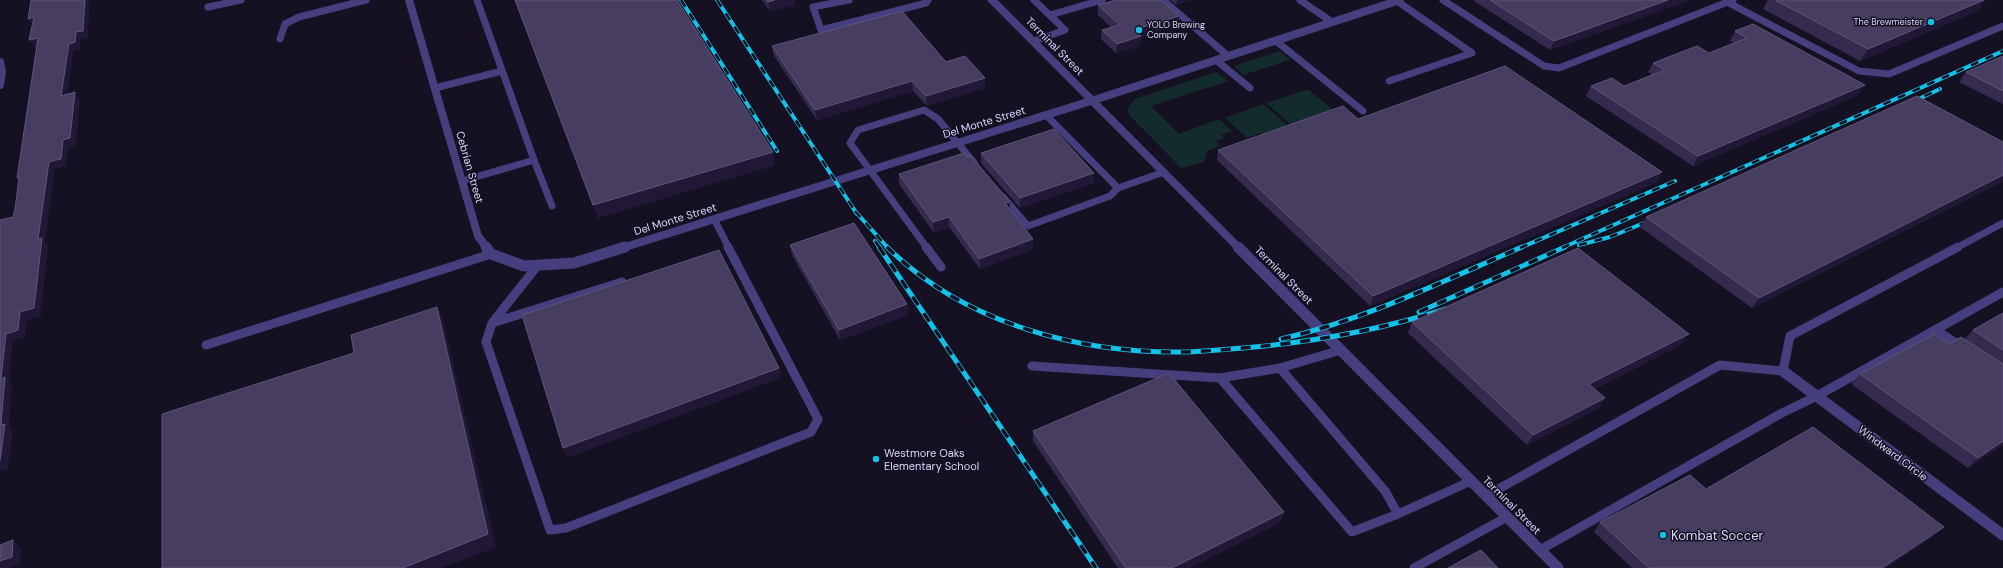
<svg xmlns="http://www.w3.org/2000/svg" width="2003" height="568" font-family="'DM Sans',sans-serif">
  <rect width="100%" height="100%" fill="#151022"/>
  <path fill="#132b2c" d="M1280,51L1290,60L1243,75L1234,66Z
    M1216,72L1228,81L1151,106L1179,134L1219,119L1232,131L1221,135L1225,138L1216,141L1220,146L1207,151L1204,162L1181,168L1130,116L1127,109L1135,99Z
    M1306,90H1309L1340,115L1297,130L1266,103Z
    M1263,104L1294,131L1268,141L1260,133L1247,138L1225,118Z"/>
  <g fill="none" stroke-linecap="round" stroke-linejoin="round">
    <path stroke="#463f7d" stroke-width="7" d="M477,0L534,160
      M849,0L813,7L821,30L926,3L928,0
      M1034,0L1065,30L1034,41
      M1163,0L1228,56
      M1300,0L1332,22
      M1443,0L1544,66L1559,68L1733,0
      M1725,1L1859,71L1889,74L2003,26
      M208,7L241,0
      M1050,15L1102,0
      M280,39L285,24L299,17L366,0
      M1276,41L1363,111
      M1216,60L1250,88
      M1389,81L1472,53L1397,1
      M435,88L502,71
      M1046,115L1118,188L1164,172
      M462,181L534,160L552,206
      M1003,197L1028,226L1110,196L1118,188
      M714,219L729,248
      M927,248L850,143L858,130L924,110L938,119L975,164
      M1956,248L2003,223"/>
    <path stroke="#463f7d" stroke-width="9" d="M926,247L941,267
      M538,265L492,323L486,342L550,530L566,528L811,432L818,419L728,247
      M492,323L622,282
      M1936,330L1962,347
      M206,345L491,254
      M1032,366L1220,378L1280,368L1341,350
      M1280,368L1385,491L1398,514
      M1220,378L1352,532L1398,514L1471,481
      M1486,496L1720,365L1783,371L1790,336L1958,247
      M1540,550L1782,413L1817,396L2003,292
      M1414,568L1507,517"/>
    <path stroke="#463f7d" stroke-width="8" d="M992,0L1239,248
      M0,62L2,72L0,85"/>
    <path stroke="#463f7d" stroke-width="11" d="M1238,247L1558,568
      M1783,371L2003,535"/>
    <path stroke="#463f7d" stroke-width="8" d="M409,0L478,236L487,248
      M622,248L1094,100L1400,0"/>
    <path stroke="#463f7d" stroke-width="11" d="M486,247L491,254L524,266L574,263L625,247"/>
    <g stroke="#14c2e8" stroke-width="4">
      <path id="rail-far1" d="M681,0L777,151
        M717,0L857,214
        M1910,103L1940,89
        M855,211L888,248
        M875,241L880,248
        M1579,245L1610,237L1651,220
        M1520,248L1675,181
        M1562,248L2003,51"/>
    </g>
    <g stroke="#14c2e8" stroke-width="5">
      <path id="rail" d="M879,247L1096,568
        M887,247C965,324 1080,354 1187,352C1210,351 1232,349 1254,347C1319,341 1383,329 1446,309
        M1419,312L1565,247
        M1281,339C1365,320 1443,281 1522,247"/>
    </g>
    <use href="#rail-far1" stroke="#151022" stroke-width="2.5" stroke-dasharray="8" stroke-linecap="butt"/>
    <use href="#rail" stroke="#151022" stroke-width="3.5" stroke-dasharray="10" stroke-linecap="butt"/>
  </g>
  <path fill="#352b4f" d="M515,0H677L775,165L598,218Z
    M762,0H794L795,5L770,11Z
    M1170,0H1192L1176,5Z
    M1475,0H1688V1L1550,50L1474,1Z
    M1768,0H1985L1977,11L1860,61L1763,9Z
    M1098,5L1178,25L1141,37L1140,46L1116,53L1101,39L1102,30L1111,27L1098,15Z
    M1735,31L1858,95L1693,166L1586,96L1591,86H1624L1652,75L1648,72L1653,63L1709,53L1734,43L1730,41Z
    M772,46L946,62L985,78V88L927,106L913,91L817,120L774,56Z
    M2003,56V104L1959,82L1966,72Z
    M1358,119L1657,182L1370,306L1217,160L1218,150Z
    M2003,142V181L1752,308L1640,227L1646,217Z
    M981,153L1094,183L1020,208L981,163Z
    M967,157L1010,202V209L1033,239V249L980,269L949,227L934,233L899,184V174Z
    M790,245L907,304L908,315L840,340L792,255Z
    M2003,313V445L1968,468L1851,384L1860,374L1949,344L1965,339L1973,330Z
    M1412,322L1683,344L1594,389L1605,398L1599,408L1527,445L1408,333Z
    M1033,431L1281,522L1189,568H1118L1033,441Z
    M1706,489L1933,537L1886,568H1632L1594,532L1600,522Z"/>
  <path fill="#201835" d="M85,0H90L88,38L81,40L80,50L74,51L66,103L61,96L69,44Z
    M775,0H794L795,5L770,11L768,2Z
    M1177,0H1192L1176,5Z
    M1668,0H1688V1L1550,50L1554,41Z
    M1984,0H1985L1977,11L1860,61L1868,49Z
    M1179,16L1178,25L1141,37L1140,46L1116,53L1117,44L1133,30Z
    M34,17L33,26L28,19Z
    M38,38L44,46L34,48L29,40Z
    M985,78V88L927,106L926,96Z
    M912,81L913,91L817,120L815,110Z
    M1865,85L1858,95L1693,166L1698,156Z
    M75,92L80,100L76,146L68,148L66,166L55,169L45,242L48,245L41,316L27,320L25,338L13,341L9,381L12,385L9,428L13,431L8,469L0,471L1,425V379L6,334L20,312L38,239L49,162L63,140Z
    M773,152L775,165L598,218L593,205Z
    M1662,172L1657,182L1370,306L1373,296Z
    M1094,173V183L1020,208V198Z
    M2003,175V181L1752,308L1759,298Z
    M1010,202L1009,212L1005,203Z
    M949,217V227L934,233L933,222Z
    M1033,239V249L980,269L979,259Z
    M907,304L908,315L840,340L839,330Z
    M437,307L443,320L496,547L442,568H403Z
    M1689,334L1683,344L1583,394L1589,384Z
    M779,368L781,378L567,458L563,448Z
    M1605,398L1599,408L1527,445L1533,435Z
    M2003,441V445L1968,468L1978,458Z
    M1284,512L1281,522L1189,568H1172Z
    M1944,527L1933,537L1886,568H1882Z
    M13,540L21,548L20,564L9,568H0V561Z"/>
  <path fill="#473d61" stroke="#5e557a" d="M31,0H85L83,31L76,32L75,42L69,44L61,96L75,92L70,138L63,140L61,159L49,162L38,239L42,238L34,308L20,312L18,330L6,334L1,379L5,377L1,425L5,424L0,461V220L13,217L15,209L19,177L17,178L38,38L29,40L34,17L28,19Z
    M515,0H677L773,152L593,205Z
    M767,0H775L768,2Z
    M1116,0H1161L1179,16L1133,30L1141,36L1117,44L1102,30L1120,25L1098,5Z
    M1490,0H1668L1554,41Z
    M1775,0H1984L1868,49Z
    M902,11L946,62L965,56L985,78L926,96L912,81L815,110L772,46Z
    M1753,24L1865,85L1698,156L1591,86L1612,78L1624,86L1665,70L1653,63L1697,46L1709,53L1747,38L1735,31Z
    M2003,56V91L1966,72Z
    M1505,66L1662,172L1373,296L1218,150L1343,106L1358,119Z
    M1917,96L2003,142V175L1759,298L1646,217Z
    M1054,129L1094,173L1020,198L981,153Z
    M964,153L967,157L971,156L1010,202L1005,203L1033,239L979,259L949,217L933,222L899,174Z
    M854,223L907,304L839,330L790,245Z
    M1578,248L1689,334L1589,384L1605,398L1533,435L1412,322Z
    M719,250L779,368L563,448L522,315Z
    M437,307L488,534L403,568H162V414L354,353L351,335Z
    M2003,313V350L1973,330Z
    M1934,334L1949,344L1961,337L2003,364V441L1978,458L1860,374Z
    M1169,373L1284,512L1172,568H1126L1033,431Z
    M1813,427L1944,527L1882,568H1649L1600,522L1690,475L1706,489Z
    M13,540L12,557L0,561V545Z
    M1481,550L1498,568H1448Z"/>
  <g fill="#14c2e8" stroke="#151022" stroke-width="1.5">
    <circle cx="1931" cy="22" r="4"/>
    <circle cx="1139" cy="30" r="4"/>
    <circle cx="876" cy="459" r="4"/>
    <circle cx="1663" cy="535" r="4"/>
  </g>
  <g text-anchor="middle" stroke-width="3" stroke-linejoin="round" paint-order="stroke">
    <g font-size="9" fill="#dcd5fb" stroke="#151022" text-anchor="end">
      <text x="1923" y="25">The Brewmeister</text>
      <text x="1147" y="28" text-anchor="start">YOLO Brewing<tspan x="1147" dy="10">Company</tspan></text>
    </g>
    <g font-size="11" fill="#dcd5fb" stroke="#151022">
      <text transform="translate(1055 46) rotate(45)" y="4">Terminal Street</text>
      <text transform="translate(984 122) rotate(-17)" y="4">Del Monte Street</text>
      <text transform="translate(470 167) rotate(74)" y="4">Cebrian Street</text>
      <text transform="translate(675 219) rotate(-17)" y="4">Del Monte Street</text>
      <text transform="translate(1284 275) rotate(45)" y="4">Terminal Street</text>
      <text transform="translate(1893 453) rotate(37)" y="4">Windward Circle</text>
      <text transform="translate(1512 505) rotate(45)" y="4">Terminal Street</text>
    </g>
    <g font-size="11" fill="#dcd5fb" stroke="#151022" text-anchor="start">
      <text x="884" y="457">Westmore Oaks<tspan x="884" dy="13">Elementary School</tspan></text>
    </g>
    <g font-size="13" fill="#dcd5fb" stroke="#151022" text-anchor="start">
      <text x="1671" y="540">Kombat Soccer</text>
    </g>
  </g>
</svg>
